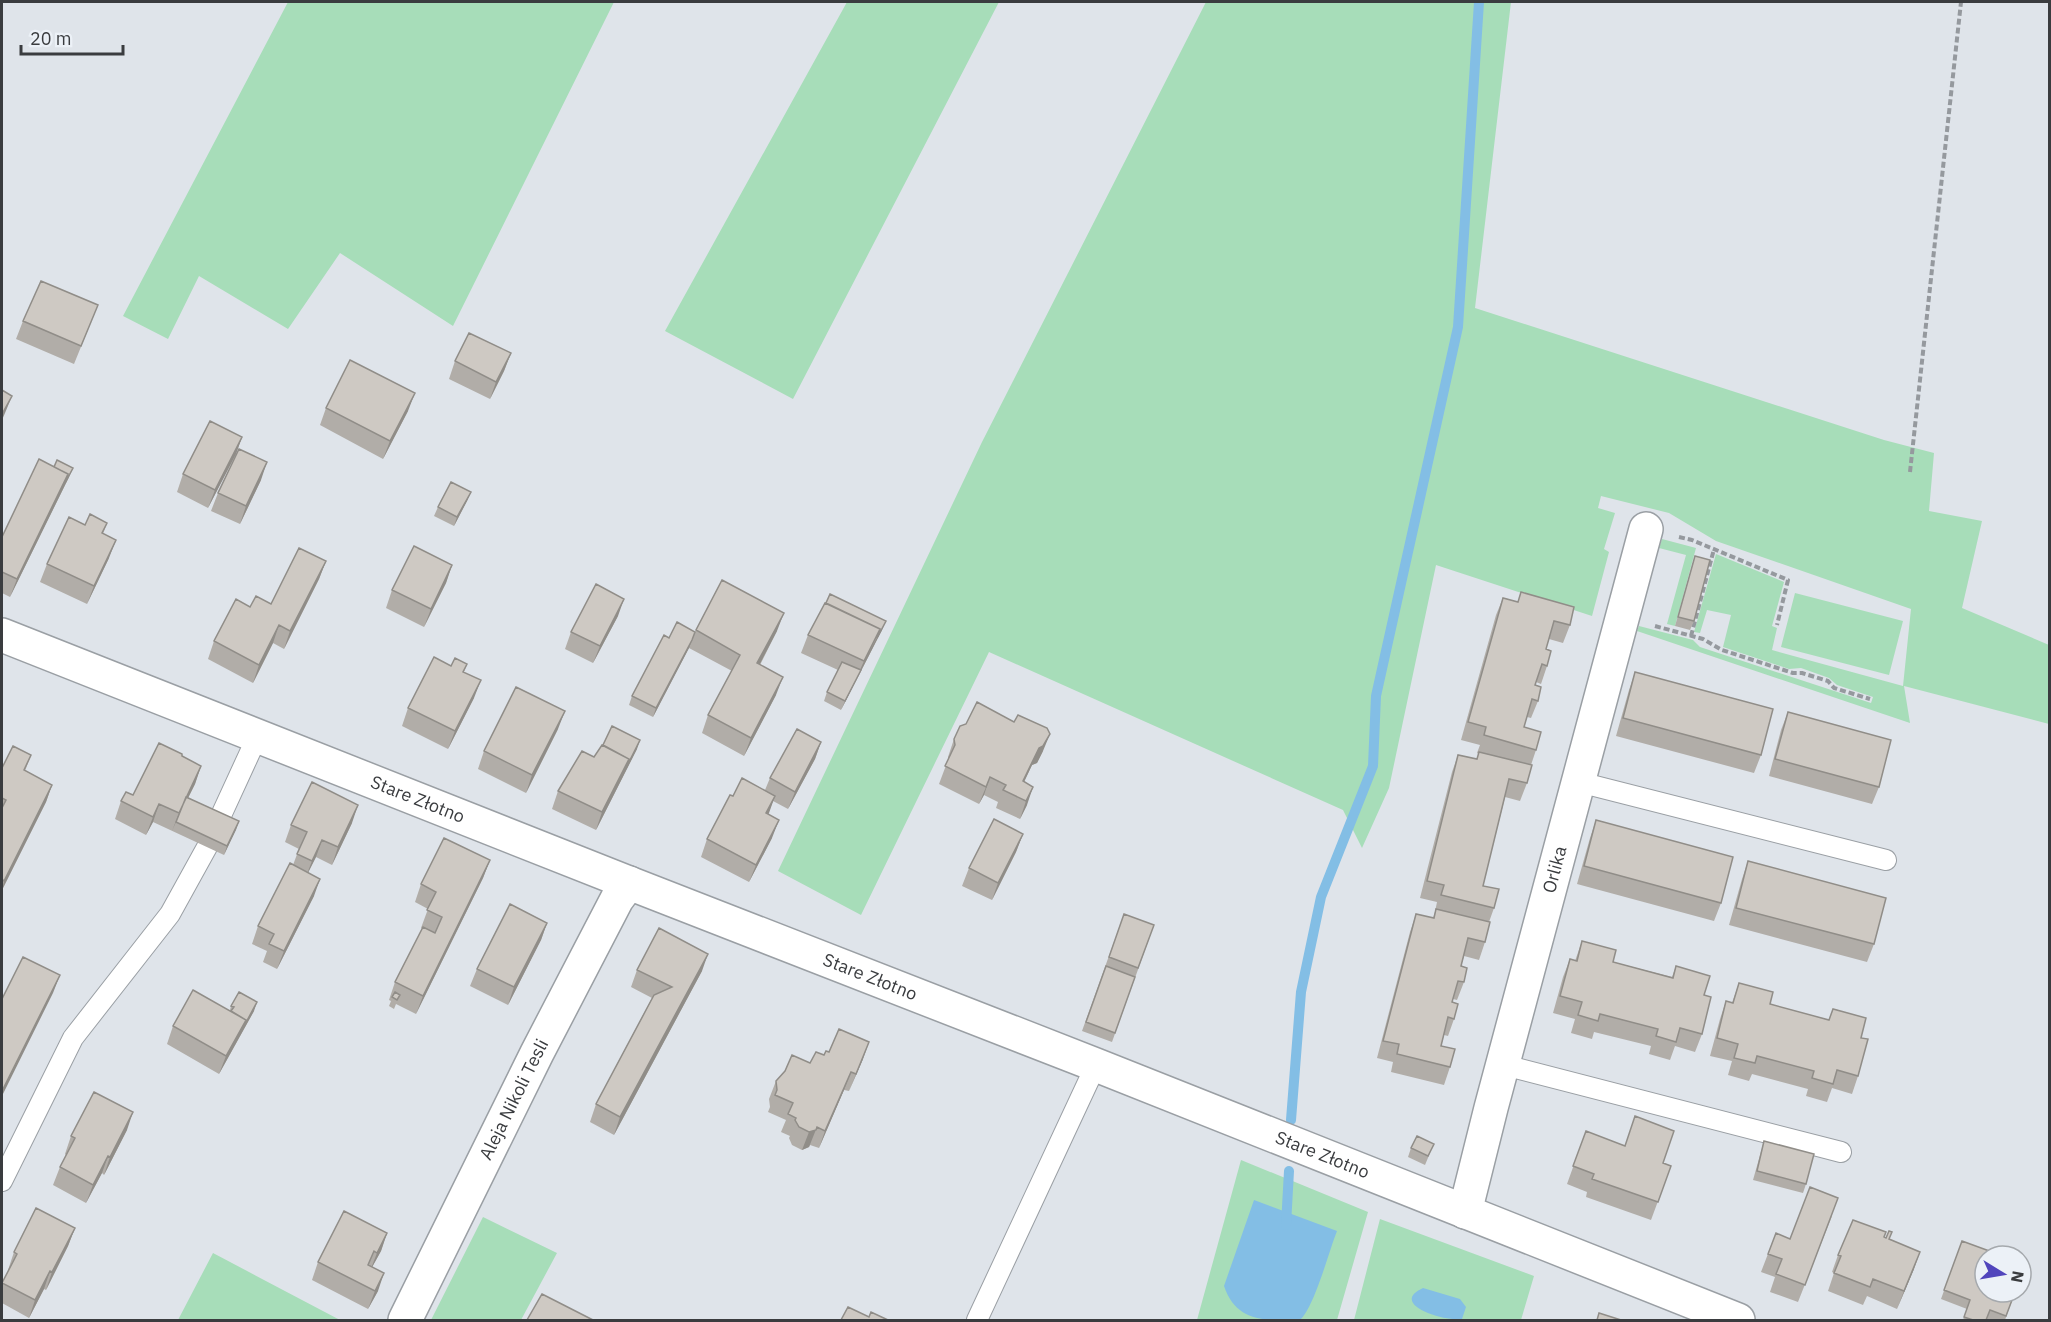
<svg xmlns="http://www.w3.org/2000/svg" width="2051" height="1322" font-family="'IBM Plex Sans',sans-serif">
  <rect width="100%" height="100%" fill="#dfe4ea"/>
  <path fill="#a7ddb9" d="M288,2H614L453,326L340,253L288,329L199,276L168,339L123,316Z
    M847,2H999L793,399L665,331Z
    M1206,2H1511L1475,308L1884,440L1934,453L1929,511L1982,521L1962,608L2049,645V724L1904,686L1910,723L1637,631L1639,626L1693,640L1700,647L1871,703L1873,697L1837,685L1829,678L1801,668L1789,669L1723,647L1731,615L1707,610L1700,633L1694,632L1716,554L1784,582L1772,626L1777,628L1772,650L1903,686L1911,609L1716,541L1669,513L1601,496L1598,508L1615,513L1604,549L1609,552L1592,616L1436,565L1389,788L1362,848L1343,810L989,652L861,915L778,871L982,442Z
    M1662,539L1696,548L1675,626L1667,624L1686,555L1659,548Z
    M1795,593L1903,621L1889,675L1781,647Z
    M1241,1160L1368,1212L1337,1320H1197Z
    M483,1217L557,1253L521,1320H431Z
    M1380,1219L1534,1276L1521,1320H1354Z
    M213,1253L340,1320H178Z"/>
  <path fill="#83bee5" d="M1254,1200L1337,1231C1329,1251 1314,1308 1300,1320C1265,1321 1236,1322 1224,1286Z
    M1423,1288L1460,1299L1466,1307L1462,1319C1444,1322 1388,1304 1423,1288Z"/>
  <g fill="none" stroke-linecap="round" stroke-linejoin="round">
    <path stroke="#83bee5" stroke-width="10" d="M1291,1120L1301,992L1321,897L1373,766L1376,696L1458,327L1479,2
      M1286,1225L1289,1171"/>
    <g stroke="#9a9fa4" stroke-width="22">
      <path id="lane" d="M1579,782L1886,860
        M218,822L258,735
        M1504,1065L1841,1152
        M2,1181L73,1038L170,914L207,847
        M977,1320L1096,1065"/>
    </g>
    <g stroke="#9a9fa4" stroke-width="36">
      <g id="street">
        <path id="s1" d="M2,635L629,883L1096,1065L1738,1320"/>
        <path id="s2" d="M1465,1212L1491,1108L1646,529"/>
        <path id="s3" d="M405,1320L537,1053L617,899L629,883"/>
      </g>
    </g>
    <path stroke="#95999e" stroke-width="4" stroke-dasharray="6 3" stroke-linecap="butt" d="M1910,472L1961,2
      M1679,537L1692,540L1788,580L1777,625
      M1655,626L1703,639L1722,650L1793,673H1802L1828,681L1834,688L1870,699
      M1691,636L1714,549"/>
    <use href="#lane" stroke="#fff" stroke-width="20"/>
    <use href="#street" stroke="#fff" stroke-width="33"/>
  </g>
  <path fill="#b1ada8" d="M98,305L74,364L16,339L23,321Z
    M511,353L504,371L490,399L449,379L455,361Z
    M326,408L408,411L383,459L320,425Z
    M242,437L236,454L208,508L177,492L183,474Z
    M69,477L10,597L2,593V537Z
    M261,480L240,524L211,511L218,493Z
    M471,492L467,501L454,526L434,516L438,507Z
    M107,523L103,534L109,558L87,604L40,582L47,564L85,525Z
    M1695,556L1694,621L1690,630L1675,626Z
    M326,561L319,579L284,649L273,643L253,683L208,659L214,641L250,607L271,604Z
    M452,565L446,583L424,627L386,608L392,590Z
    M722,580L777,631L760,665L776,695L744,756L702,733L708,715L732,671L689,648L653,717L629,705L632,696L695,632Z
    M1503,598L1570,625L1563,643L1549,639L1546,649L1547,666L1541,684L1536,682L1535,685L1538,701L1531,718L1527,717L1524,727L1536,750L1531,765L1527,783L1520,801L1505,797L1483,886L1494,908L1489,922L1485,942L1479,960L1464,956L1461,966L1464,982L1457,1000L1453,999L1452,1002L1454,1019L1448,1036L1444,1035L1441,1046L1450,1067L1444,1085L1391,1072L1393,1062L1377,1058L1410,932L1416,914L1433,918L1435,912L1437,902L1420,898L1452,772L1458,755L1477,759L1479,754L1477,753L1480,745L1461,740L1496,615Z
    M618,616L593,663L565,649L571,632Z
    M882,630L841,710L824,701L827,692L838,670L801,653L808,635Z
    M467,664L464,672L474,698L448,749L402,726L408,708L451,666Z
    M1635,672L1761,755L1754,773L1616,736L1629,690Z
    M1788,712L1879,787L1872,804L1769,776L1781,730Z
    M558,729L526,793L478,769L484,751Z
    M954,739L1043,751L1037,763L1032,765L1024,782L1027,805L1020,819L996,808L998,802L984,795L979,804L939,784L948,760V757Z
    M821,742L815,759L788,809L773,801L768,814L772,838L749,882L701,857L707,839L733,796L765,790L770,778Z
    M637,749L596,830L552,809L558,791L594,757Z
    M31,755L25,771L52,785L46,802L2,890V768Z
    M182,756L201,766L195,784L188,798L239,821L224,855L153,822L146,835L115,819L121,801L133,795Z
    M1596,820L1721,903L1714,921L1577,884L1590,838Z
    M352,823L332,865L316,857L308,872L314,896L277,969L263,962L267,951L252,944L258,926L293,865L299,849L285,842L291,825Z
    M1023,834L1016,852L992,900L962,886L969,868Z
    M490,860L483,878L416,1014L396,1004L394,1009L389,1006L391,1001L389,1000L395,982L423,929L421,928L428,909L415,902L421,884Z
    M1748,861L1874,944L1867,962L1729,925L1742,879Z
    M1124,914L1154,925L1112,1042L1082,1031Z
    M547,923L541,940L508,1005L470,986L477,969Z
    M1582,941L1613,962L1672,977L1676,966L1704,995L1702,1034L1695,1052L1675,1046L1670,1060L1649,1054L1651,1046L1594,1032L1592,1039L1571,1033L1575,1019L1553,1013L1563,977L1570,959L1575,961Z
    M637,970L702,971L614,1135L590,1122L596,1104L652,998L631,987Z
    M1739,983L1770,1004L1829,1020L1833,1009L1861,1038L1858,1076L1852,1094L1832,1088L1827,1102L1806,1096L1808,1089L1752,1074L1749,1081L1728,1075L1732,1061L1710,1056L1720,1019L1726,1001L1732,1003Z
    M231,1006L254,1011L219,1074L167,1044L173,1026L230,1010Z
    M824,1055L863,1059L849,1091L844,1090L819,1148L810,1145L809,1147L802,1150L792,1145L789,1138L790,1136L781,1132L786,1120L768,1112L770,1107L769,1099L776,1081L785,1071L810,1063Z
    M127,1130L104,1175L102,1173L86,1203L53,1185L60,1167L66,1155L65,1154L71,1136Z
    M1586,1131L1671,1166L1651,1220L1586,1197L1587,1192L1567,1184Z
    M1764,1141L1806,1184L1803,1193L1753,1180Z
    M1411,1148L1430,1153L1425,1165L1408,1157Z
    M1832,1216L1798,1302L1770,1292L1775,1277L1761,1272L1776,1233L1790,1239Z
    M75,1228L68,1246L46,1290L44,1289L29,1318L2,1303V1285L9,1270H8L14,1252Z
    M387,1233L381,1251L372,1267L378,1291L368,1309L312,1280L318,1262Z
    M1884,1237L1889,1239L1914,1269L1897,1309L1867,1296L1863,1305L1828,1291L1834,1273L1832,1272L1838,1255Z
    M1962,1241L1985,1292H2015L2005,1320H1990L1986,1319V1320H1963L1967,1309L1941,1299Z"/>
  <path fill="#908d88" d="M511,353L504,371L490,399L496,382Z
    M415,393L408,411L383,459L390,441Z
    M12,396L5,413L2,420V414Z
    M242,437L236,454L208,508L215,490Z
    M267,462L261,480L240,524L246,506Z
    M73,468L69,477L10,597L17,579L68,474Z
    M471,492L467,501L454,526L457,517Z
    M116,540L109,558L87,604L94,586Z
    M326,561L319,579L284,649L290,631Z
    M452,565L446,583L424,627L431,609Z
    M624,599L618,616L593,663L600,646Z
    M784,613L777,631L751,681L757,663Z
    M886,621L882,630L841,710L845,701L860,670L864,661Z
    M279,625L273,643L253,683L259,665Z
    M692,640L689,648L653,717L656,708Z
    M783,677L776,695L744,756L751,738Z
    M481,680L474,698L448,749L455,731Z
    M565,711L558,729L526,793L532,775Z
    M1050,734L1043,751L1037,763L1032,765L1016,799L1023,781L1039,748Z
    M640,740L637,749L596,830L602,812L629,759Z
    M821,742L815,759L788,809L795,792Z
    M201,766L195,784L176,822L172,831L179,813Z
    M990,777L984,795L979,804L986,787Z
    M52,785L46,802L2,890L4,881Z
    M1033,787L1027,805L1020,819L1026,801Z
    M775,796L769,813L759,831L766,813Z
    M159,804L153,822L146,835L153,817Z
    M358,805L352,823L332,865L338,847Z
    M779,820L772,838L749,882L756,865Z
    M239,821L236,830L224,855L227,846Z
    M1023,834L1016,852L992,900L998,883Z
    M322,840L316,857L305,879L312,861Z
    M490,860L483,878L416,1014L423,996Z
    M320,879L314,896L277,969L284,951Z
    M547,923L541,940L508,1005L514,987Z
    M708,954L702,971L614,1135L620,1117Z
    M60,975L53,993L2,1096V1091Z
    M257,1002L254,1011L219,1074L226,1056L246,1020Z
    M869,1042L863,1059L849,1091L856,1074Z
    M851,1072L844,1090L819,1148L825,1131Z
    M133,1112L127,1130L104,1175L110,1157Z
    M817,1127L809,1147L802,1150L809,1132Z
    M108,1156L102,1173L86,1203L93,1185Z
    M75,1228L68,1246L46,1290L52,1272Z
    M387,1233L381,1251L370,1271L377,1253Z
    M1920,1252L1914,1269L1897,1309L1904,1291Z
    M50,1271L44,1289L29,1318L35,1300Z
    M384,1273L378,1291L368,1309L375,1291Z"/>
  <path fill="#cec9c3" stroke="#908d88" stroke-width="1.5" d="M41,281L98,305L81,346L23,321Z
    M469,333L511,353L496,382L455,361Z
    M350,360L415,393L390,441L326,408Z
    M2,390L12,396L2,414Z
    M210,421L242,437L215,490L183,474Z
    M239,449L267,462L246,506L218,493Z
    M39,459L68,474L17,579L2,572V537Z
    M57,460L73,468L65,483L68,474L54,467Z
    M451,482L471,492L457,517L438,507Z
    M90,514L107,523L102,533L116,540L94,586L47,564L69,517L85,525Z
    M414,546L452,565L431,609L392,590Z
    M299,548L326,561L290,631L279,625L259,665L214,641L236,599L250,607L256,596L271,604Z
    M1695,556L1710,560L1694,621L1678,617Z
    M722,580L784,613L757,663L783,677L751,738L708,715L740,655L696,630Z
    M596,584L624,599L600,646L571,632Z
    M1521,592L1574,607L1570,625L1554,621L1546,649L1551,651L1547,666L1542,664L1535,685L1541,687L1538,701L1532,699L1524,727L1541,732L1536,750L1484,735L1486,727L1468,722L1503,598L1518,602Z
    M830,594L886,621L877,638L880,629L826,603Z
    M825,603L880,629L864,661L808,635Z
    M677,622L695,632L692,640L656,708L632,696L664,635L669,638Z
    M434,657L451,666L455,658L467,664L463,672L481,680L455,731L408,708Z
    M842,662L861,670L845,701L827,692Z
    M1635,672L1773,709L1761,755L1623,718Z
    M516,687L565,711L532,775L484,751Z
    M977,702L1014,722L1018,715L1047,728L1050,734L1043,746L1039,748L1023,781L1033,787L1026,801L1003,790L1006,785L990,777L986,787L945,766L955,745L954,739L960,726L966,724Z
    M1788,712L1891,740L1879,787L1775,759Z
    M612,726L640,740L626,768L629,759L603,745Z
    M797,729L821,742L795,792L770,778Z
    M159,743L182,754V756L201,766L179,813L159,804L153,817L121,801L126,792L133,795Z
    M602,745L629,759L602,812L558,791L582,751L594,757Z
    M13,746L31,755L24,770L52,785L4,881L2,879V808L6,800L2,798V768Z
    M1479,752L1532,765L1527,783L1509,779L1483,886L1499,889L1494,908L1441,895L1444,885L1427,881L1458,755L1477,759Z
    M742,778L775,796L766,813L779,820L756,865L707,839L730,795L733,796Z
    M312,782L358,805L338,847L322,840L312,861L297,854L307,832L291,825Z
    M186,797L239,821L227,846L176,822Z
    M994,819L1023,834L998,883L969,868Z
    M1596,820L1733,857L1721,903L1584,866Z
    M444,838L490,860L423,996L395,982L423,927L435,933L442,917L427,910L436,892L421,884Z
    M1748,861L1886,898L1874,944L1736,908Z
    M290,863L320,879L284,951L269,944L274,934L258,926Z
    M510,904L547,923L514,987L477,969Z
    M1436,909L1490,922L1485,942L1468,938L1461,966L1467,968L1464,982L1458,981L1452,1002L1458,1004L1454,1019L1448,1017L1441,1046L1455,1049L1450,1067L1397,1054L1399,1044L1383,1041L1416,914L1434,918Z
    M1124,914L1154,925L1138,968L1109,957Z
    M659,928L708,954L620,1117L596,1104L654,995L672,987L637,970Z
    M1582,941L1616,950L1613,962L1673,978L1676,966L1710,976L1704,995L1711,997L1702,1034L1680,1028L1676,1042L1656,1036L1658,1029L1600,1014L1598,1021L1578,1015L1582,1002L1560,996L1570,959L1577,961Z
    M23,957L60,975L2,1091V999Z
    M1106,966L1135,977L1115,1033L1086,1022Z
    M1739,983L1773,992L1770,1004L1829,1020L1833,1009L1866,1018L1861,1038L1868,1039L1858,1076L1837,1070L1833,1084L1812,1078L1814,1071L1757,1056L1755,1063L1734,1058L1738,1044L1717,1038L1726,1001L1733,1003Z
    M193,990L246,1020L226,1056L173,1026Z
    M239,992L257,1002L243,1028L246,1020L231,1011L234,1007L231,1006Z
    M395,992L400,995L397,1000L392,997Z
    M839,1029L869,1042L856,1074L851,1072L825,1131L817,1127L816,1130L809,1132L799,1127L795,1120L796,1118L788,1114L793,1103L775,1095L777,1090L776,1081L785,1071L792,1055L810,1063L816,1052L824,1055L826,1051L829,1052Z
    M94,1092L133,1112L110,1157L108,1156L93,1185L60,1167L75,1138L71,1136Z
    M1635,1116L1674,1131L1663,1163L1671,1166L1658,1202L1592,1179L1594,1174L1573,1166L1586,1131L1625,1146Z
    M1417,1136L1434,1144L1428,1156L1411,1148Z
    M1764,1141L1814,1154L1806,1184L1757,1171Z
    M1810,1187L1838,1198L1805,1285L1776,1274L1782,1259L1768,1254L1776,1233L1790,1239Z
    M36,1208L75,1228L52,1272L50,1271L35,1300L2,1283L17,1254L14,1252Z
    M344,1211L387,1233L377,1253L374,1251L368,1265L384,1273L375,1291L318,1262Z
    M1853,1220L1886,1232L1884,1237L1886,1238L1889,1231L1892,1232L1889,1239L1920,1252L1904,1291L1873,1279L1870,1287L1834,1273L1841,1256L1838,1255Z
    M1962,1241L2003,1256H1985V1292H2015L2006,1316L1990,1310L1986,1320H1973L1964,1317L1970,1300L1944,1290Z
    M542,1294L593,1320H527Z
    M848,1307L869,1317L871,1312L888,1320H841Z
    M1599,1313L1621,1320H1597Z"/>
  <g text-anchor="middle" stroke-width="6" stroke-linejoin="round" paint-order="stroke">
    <g font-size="18" fill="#3a3c3f" stroke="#ecf1f7">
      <text dy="6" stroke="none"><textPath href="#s1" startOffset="447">Stare Złotno</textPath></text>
      <text dy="6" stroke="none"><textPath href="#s2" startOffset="354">Orlika</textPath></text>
      <text dy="6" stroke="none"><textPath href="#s1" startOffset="933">Stare Złotno</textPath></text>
      <text dy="6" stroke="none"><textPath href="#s3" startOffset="246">Aleja Nikoli Tesli</textPath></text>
      <text dy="6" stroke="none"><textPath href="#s1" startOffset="1419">Stare Złotno</textPath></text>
    </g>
  </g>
  <rect width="2051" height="1322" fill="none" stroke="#3a3c3f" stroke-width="6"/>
  <g transform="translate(2003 1274) rotate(101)"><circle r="28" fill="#ecf1f7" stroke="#a5a9ad" stroke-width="1.5"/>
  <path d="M0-4.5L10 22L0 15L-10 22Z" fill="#5145bc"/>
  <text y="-9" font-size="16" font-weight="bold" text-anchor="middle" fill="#3a3c3f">N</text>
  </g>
  <path d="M21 45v9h102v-9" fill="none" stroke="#3a3c3f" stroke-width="3"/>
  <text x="30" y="45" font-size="18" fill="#3a3c3f" stroke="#ecf1f7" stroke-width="4.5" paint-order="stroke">20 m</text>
</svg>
